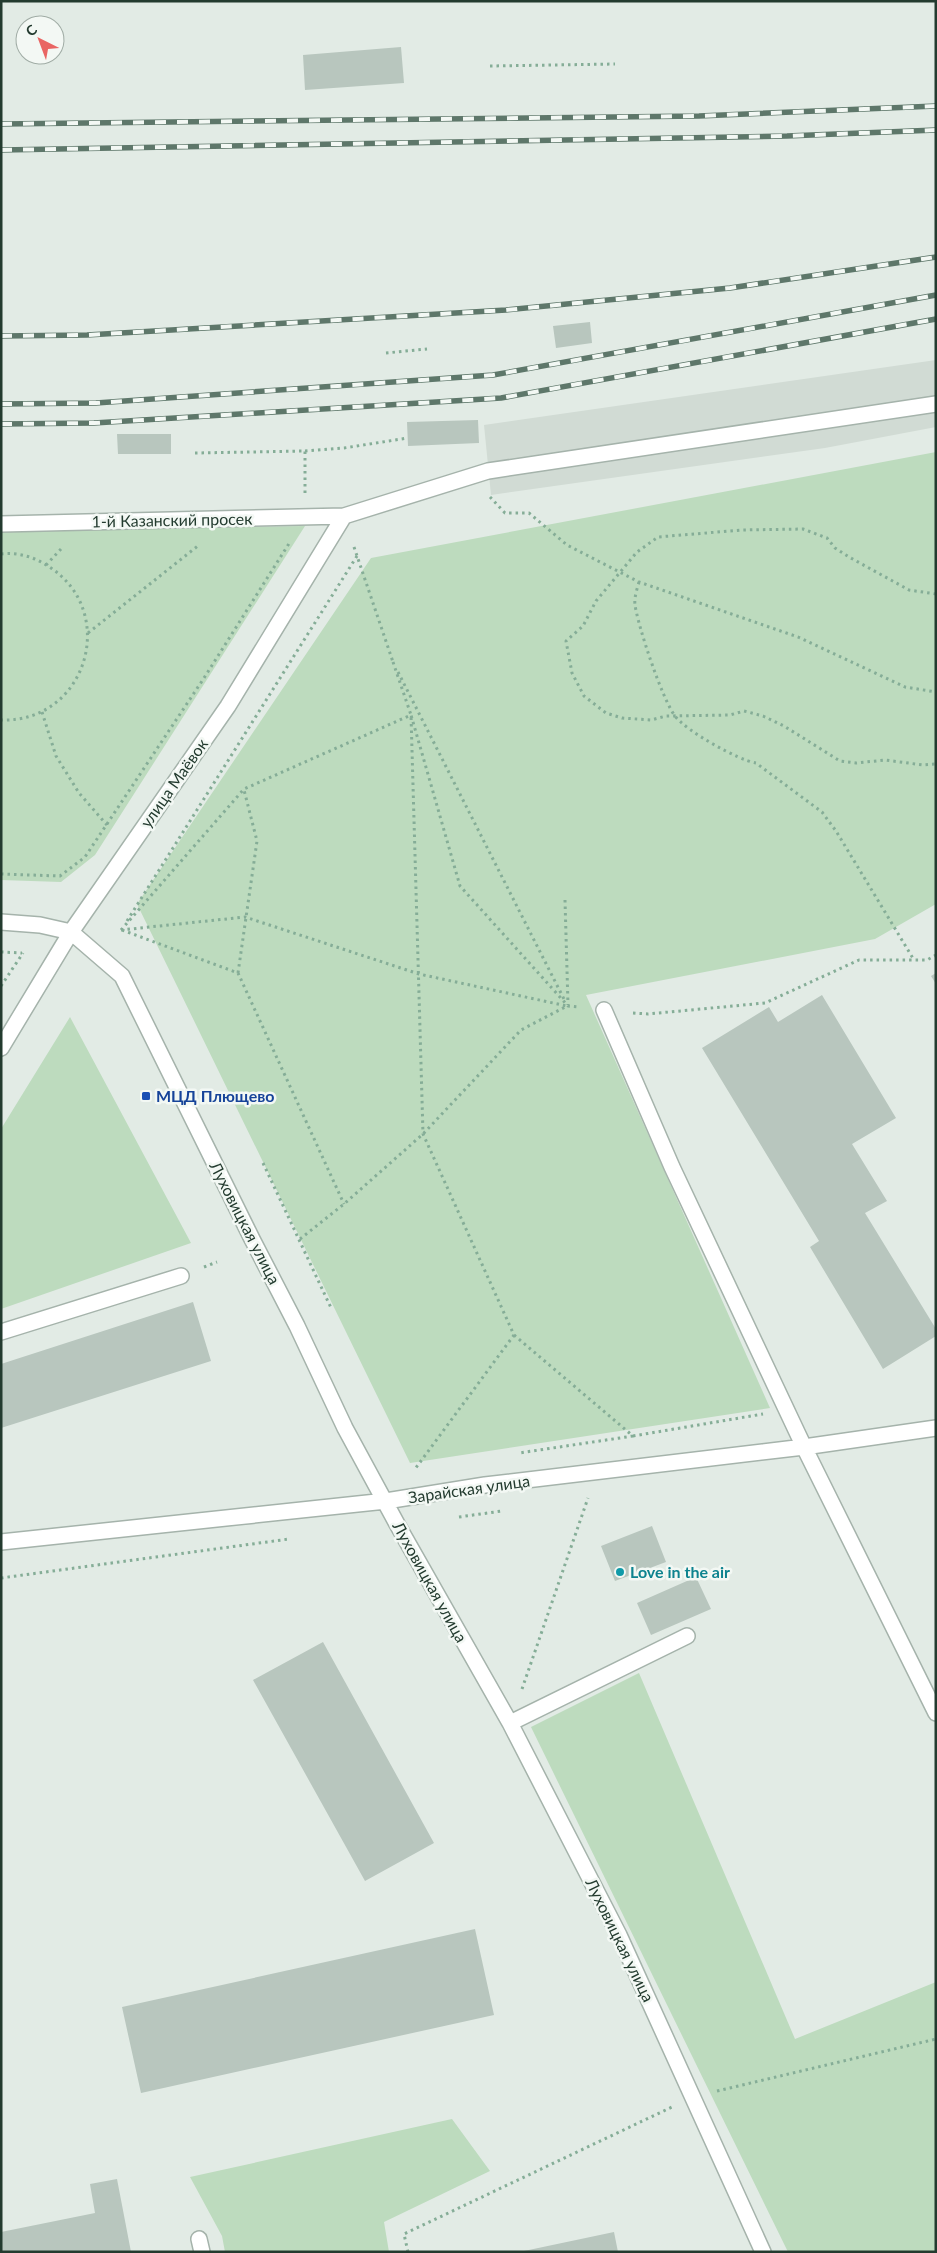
<svg xmlns="http://www.w3.org/2000/svg" width="937" height="2253" font-family="Lato,sans-serif">
  <rect width="100%" height="100%" fill="#e2ebe5"/>
  <path fill="#d1dbd4" d="M936,360V427L825,448L491,495L484,425Z"/>
  <path fill="#bddbbe" d="M936,452V904L875,939L586,995L770,1408L410,1463L137,904L371,558Z
    M305,526L95,855L61,882L1,880V530Z
    M70,1017L191,1243L1,1309V1129Z
    M639,1673L795,2039L936,1982V2252H788L531,1727Z
    M452,2119L490,2171L384,2222L389,2252H225L222,2236L190,2177Z"/>
  <path fill="#b8c6be" d="M401,47L404,83L305,90L303,55Z
    M590,322L592,343L556,348L553,326Z
    M478,420L479,443L408,446L407,422Z
    M117,434H171V454H118Z
    M936,973V984L931,976Z
    M822,995L896,1118L852,1144L887,1201L865,1213L936,1329V1336L883,1369L810,1247L819,1241L702,1048L769,1007L778,1022Z
    M193,1302L211,1361L1,1428V1364Z
    M652,1526L666,1562L615,1581L601,1546Z
    M696,1577L711,1609L651,1635L637,1603Z
    M323,1642L434,1843L365,1881L253,1680Z
    M475,1929L494,2015L141,2093L122,2007Z
    M117,2179L131,2252H1V2232L95,2213L90,2184Z
    M614,2232L618,2252H524V2251Z"/>
  <g fill="none" stroke-linecap="round" stroke-linejoin="round">
    <g stroke="#a5b3ab" stroke-width="18">
      <path id="minor" d="M1,524L344,516L488,471L936,404
        M1,922L40,925L71,932L122,976L252,1239L297,1326L345,1428L397,1524L510,1723L619,1935L763,2252
        M604,1010L672,1167L804,1447L936,1713
        M1,1048L71,932L228,706L344,516
        M1,1332L181,1276
        M1,1542L386,1501L485,1485L804,1447L936,1428
        M510,1723L687,1636
        M199,2239L202,2252"/>
    </g>
    <path stroke="#85ad97" stroke-width="3" stroke-dasharray="2.5 4" stroke-linecap="butt" d="M490,66L615,64
      M386,353L427,349
      M305,451L344,448L408,438
      M195,453L305,451V493
      M490,497L505,513H529L567,545L639,582L798,637L905,687L936,692
      M354,547L393,662
      M1,554C18,552 34,557 48,566C120,611 87,723 1,720
      M46,565L61,549
      M639,582C637,589 634,598 635,605C638,626 662,699 675,716C686,731 738,760 756,763L822,812L836,831L914,960
      M936,594L909,590L849,557L835,548L827,538L803,529L742,530L658,537L637,552L596,601L583,626L566,641L572,673L584,696L606,713L622,718L651,720L666,716L730,715L744,711L763,716L784,726L840,761L856,763L885,760L923,765L936,764
      M88,633L199,545
      M393,662L411,715L423,1134L514,1335L415,1469
      M398,672L565,1001
      M42,712L56,756L79,793L107,825
      M1,874L60,876L85,857L204,678L290,542
      M565,900L568,1005
      M127,921L357,556
      M121,930L244,789L411,715L460,886L568,1006L580,1007
      M121,930L245,917L419,974L567,1006
      M122,930L238,973L344,1204
      M1,952L22,953
      M238,973L257,841L244,790
      M1,986L23,953
      M633,1013L648,1014L765,1003L859,960H927L936,955
      M263,1163L332,1310
      M300,1239L344,1204L423,1134L521,1030L567,1006
      M204,1267L217,1262
      M514,1335L633,1436L519,1453
      M633,1436L763,1414
      M459,1517L502,1511
      M1,1578L289,1539
      M522,1689L588,1498
      M717,2091L936,2039
      M408,2252L404,2234L672,2107"/>
    <use href="#minor" stroke="#fff" stroke-width="15"/>
    <g stroke="#5e776a" stroke-width="5.5">
      <path id="rail" d="M1,124L699,116L936,106
        M1,150L787,136L936,130
        M1,336L87,335L506,310L730,288L936,257
        M1,404L96,403L493,375L936,295
        M1,424L94,423L501,398L936,319"/>
    </g>
    <use href="#rail" stroke="#f3f8f4" stroke-width="4" stroke-dasharray="11" stroke-linecap="butt"/>
  </g>
  <rect fill="#1a4fb4" stroke="#f3f8f4" stroke-width="2" x="141" y="1091" width="10" height="10" rx="2.5"/>
  <circle fill="#0f9aa8" stroke="#f3f8f4" stroke-width="2" cx="620" cy="1572" r="5"/>
  <g text-anchor="middle" stroke-width="5" stroke-linejoin="round" paint-order="stroke">
    <g font-size="16" fill="#233b2f" stroke="#f3f8f4">
      <text transform="translate(172 520) rotate(-1)" y="6">1-й Казанский просек</text>
      <text transform="translate(174 783) rotate(-55)" y="6">улица Маёвок</text>
      <text transform="translate(245 1223) rotate(63)" y="6">Луховицкая улица</text>
      <text transform="translate(469 1489) rotate(-8)" y="6">Зарайская улица</text>
      <text transform="translate(430 1582) rotate(61)" y="6">Луховицкая улица</text>
      <text transform="translate(620 1940) rotate(64)" y="6">Луховицкая улица</text>
    </g>
    <g font-size="16" font-weight="bold" fill="#164399" stroke="#f3f8f4" text-anchor="start">
      <text x="156" y="1102">МЦД Плющево</text>
    </g>
    <g font-size="16" font-weight="bold" fill="#0d838f" stroke="#f3f8f4" text-anchor="start">
      <text x="630" y="1578">Love in the air</text>
    </g>
  </g>
  <rect width="937" height="2253" fill="none" stroke="#233b2f" stroke-width="5"/>
  <g transform="translate(40 40) rotate(318)"><circle r="24" fill="#f3f8f4" stroke="#a0aca5"/>
  <path d="M0-4L9 19L0 12L-9 19Z" fill="#e96563"/>
  <text y="-8" font-size="14" font-weight="bold" text-anchor="middle" fill="#233b2f">С</text>
  </g>
</svg>
